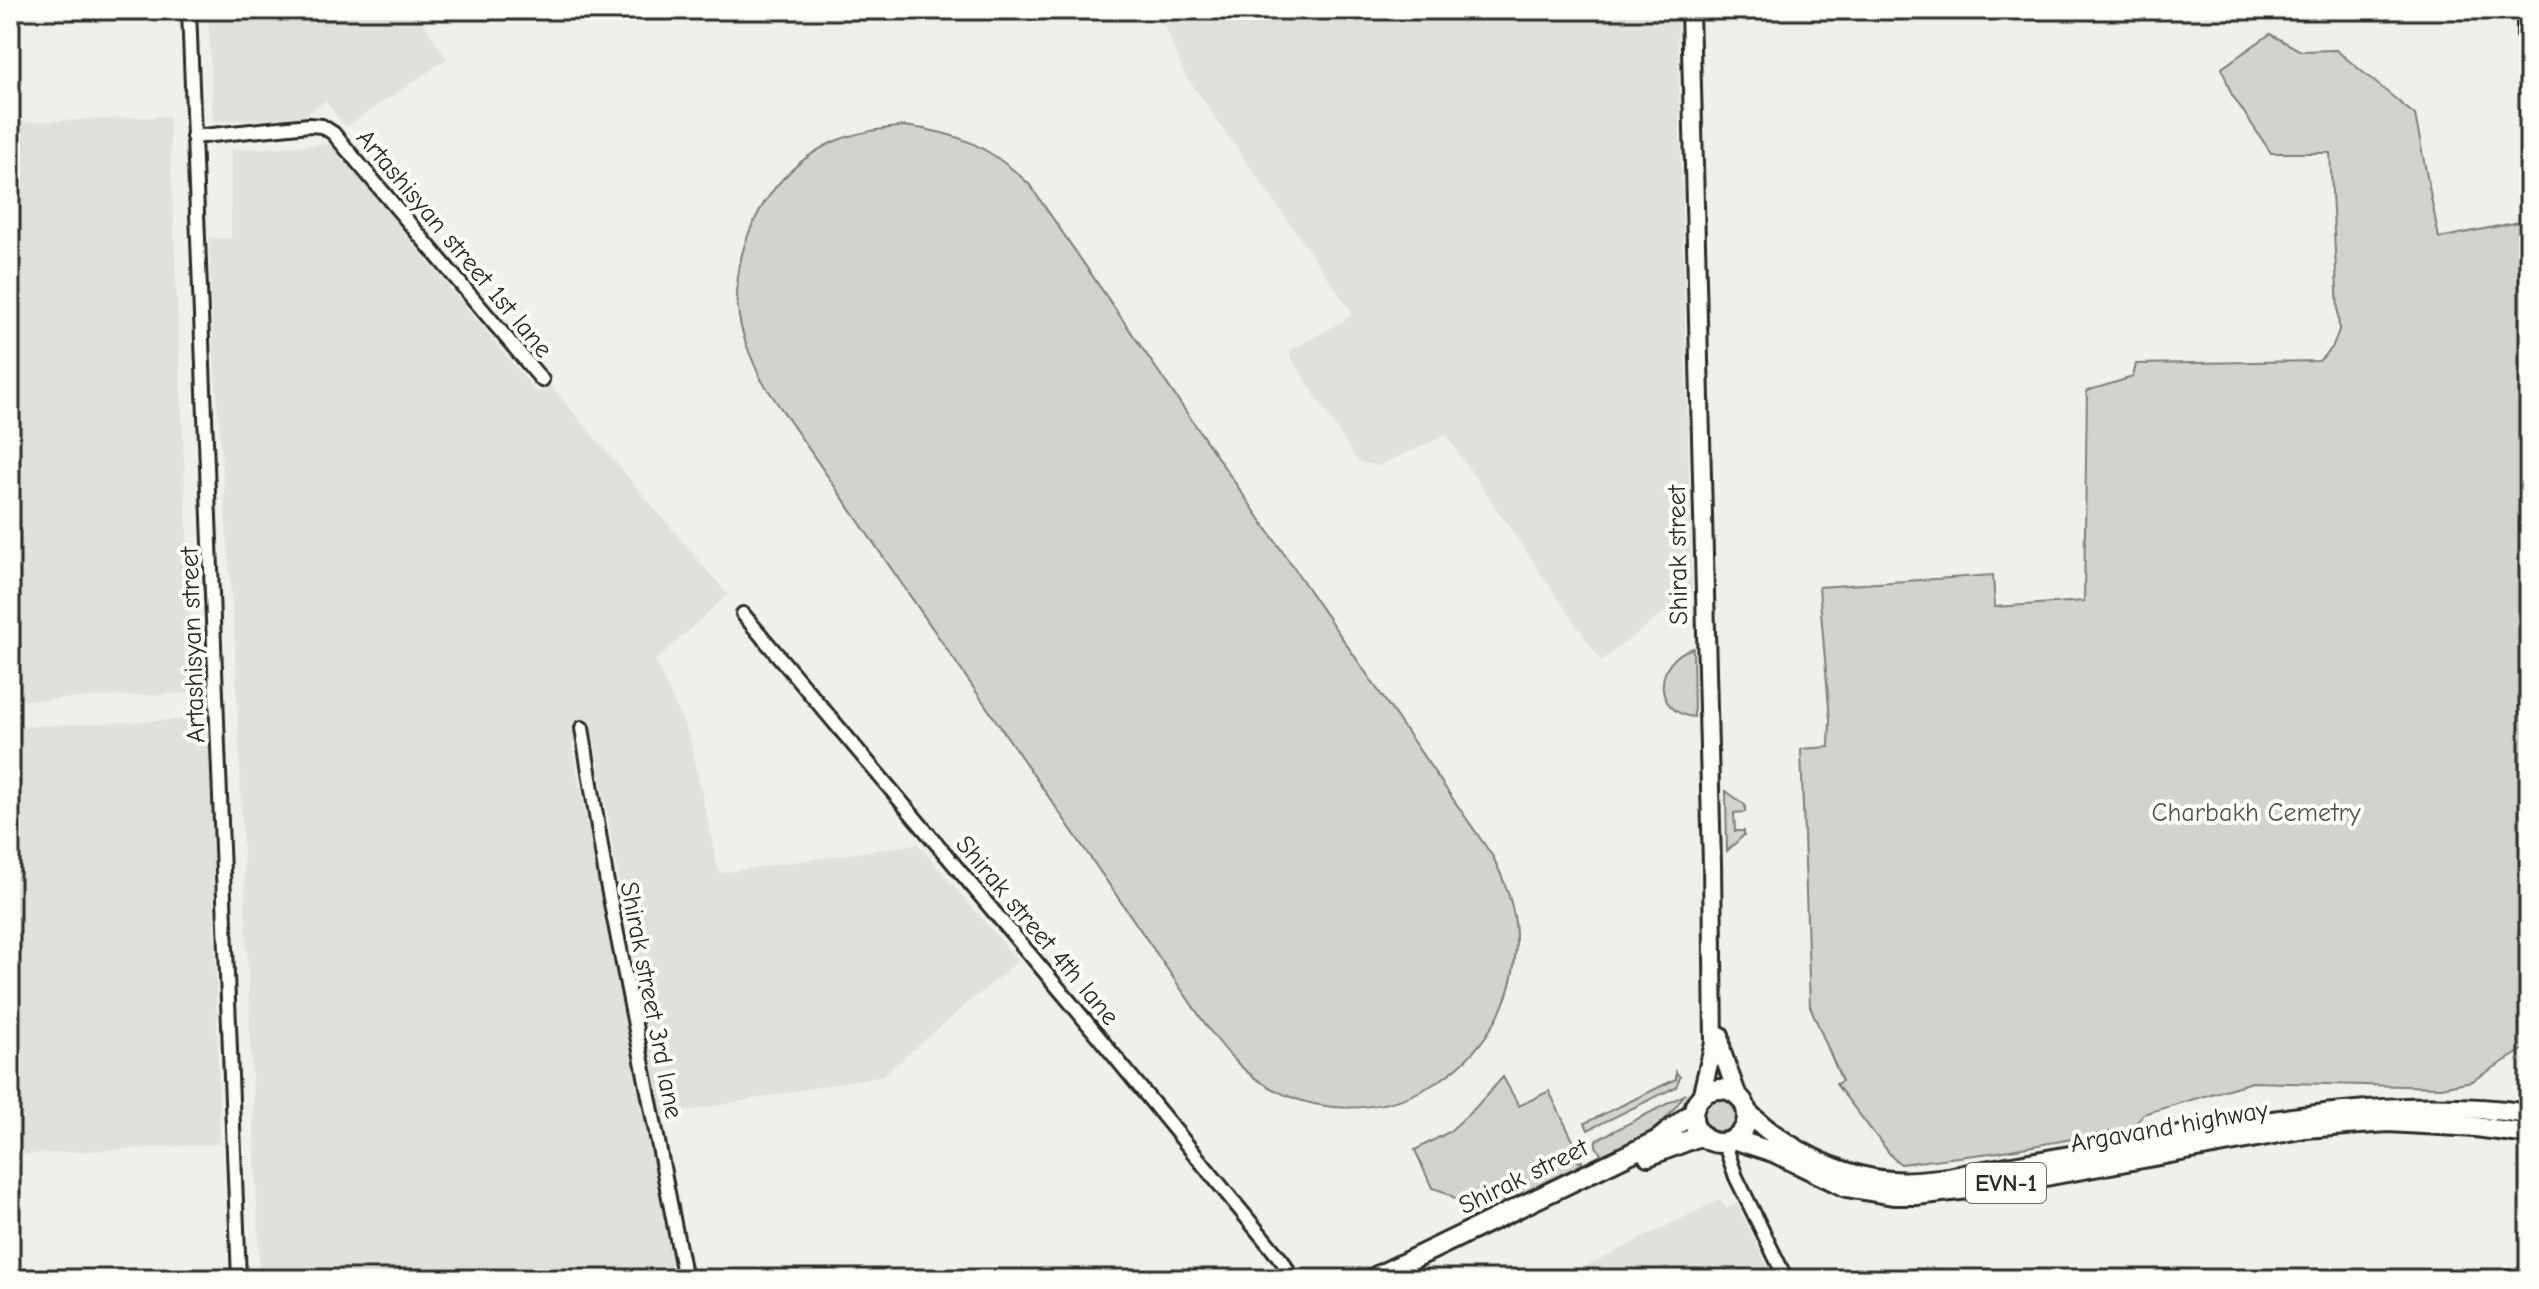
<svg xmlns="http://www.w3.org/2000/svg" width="2539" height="1289" font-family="'Comic Neue',sans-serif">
  <rect width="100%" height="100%" fill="#f0efeb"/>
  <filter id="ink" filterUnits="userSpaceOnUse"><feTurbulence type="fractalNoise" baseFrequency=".0125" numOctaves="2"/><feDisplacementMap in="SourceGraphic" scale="16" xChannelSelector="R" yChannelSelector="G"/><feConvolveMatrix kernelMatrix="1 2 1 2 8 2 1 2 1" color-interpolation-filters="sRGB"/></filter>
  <g filter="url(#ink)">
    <path fill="#e1e0dc" d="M208,10H415L447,59L346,127L325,101L302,118L213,121Z
      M1146,10H1677L1692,591L1601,661L1446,435L1378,466L1360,462L1355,457L1290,356V351L1350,317L1351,311L1184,73L1166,28Z
      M169,116L194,693L10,701V123Z
      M331,144L537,393L550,385L728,595L655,661L689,735L719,873L918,844L1018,961L883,1075L661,1116L594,739L571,742L644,1089L662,1203L677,1279H260L235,644L212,329L209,238L231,239V150Z
      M193,719L195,739L210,740L220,1144L10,1155V727Z
      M1721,1199L1726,1209L1737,1204L1774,1279H1570L1568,1275Z"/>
    <path fill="#d3d2cf" stroke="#7f7e7d" stroke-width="2" d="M2270,34L2301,51L2336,50L2415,115L2439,238L2529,220V1046L2472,1081L2441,1087L2252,1082L2143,1114L2133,1128L1999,1152L1901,1164L1893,1158L1836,1084L1842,1081L1810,1006L1801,749L1829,747L1830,720L1819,587L1993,575L1995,607L2084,601L2087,391L2133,377L2136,364L2319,361L2332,348L2339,330L2330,153H2271L2231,93L2222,68Z
      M904,126C959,133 989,146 1029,184L1493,857C1505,882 1516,909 1516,938C1517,1070 1373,1152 1261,1082C1240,1069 1225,1050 1210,1031L762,381C752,360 743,340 739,317C727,246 771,167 838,140C859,132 881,129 904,126Z
      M1693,648L1694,717C1651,712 1654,660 1693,648Z
      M1726,791L1745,805V812L1734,813L1735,831H1744V835L1727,851Z
      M1676,1072L1680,1077L1676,1087L1588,1130L1585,1123L1676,1079Z
      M1503,1077L1519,1106L1549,1091L1580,1155L1576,1158L1579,1162L1582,1161V1164L1473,1218C1462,1203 1451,1192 1432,1188L1415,1150L1449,1132L1475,1108Z
      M1684,1095C1660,1132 1641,1138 1602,1156L1596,1146V1140Z
      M1700 1116a20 20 0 1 1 40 0a20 20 0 1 1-40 0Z"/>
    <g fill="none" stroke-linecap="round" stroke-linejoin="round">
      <g stroke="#2b2b2b" stroke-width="18">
        <path id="minor" d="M189,10L239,1279
          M2524,10V35L2529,65
          M193,137L309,125L322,126L333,133L542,380
          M743,614L1070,1002L1283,1262L1292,1279
          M582,728L607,883L685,1279
          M1724,1142L1736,1177L1786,1279"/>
      </g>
      <g stroke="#2b2b2b" stroke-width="22">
        <path id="major" d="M1690,10L1712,865L1714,1043L1701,1097
          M1720,1035L1722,1052L1737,1094"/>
      </g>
      <g stroke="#2b2b2b" stroke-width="24">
        <path id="highway" d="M1693 1116a27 27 0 1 1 54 0a27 27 0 1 1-54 0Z
          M1747,1112C1785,1148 1838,1177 1891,1181C1910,1183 1929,1180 1948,1178C2016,1165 2084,1154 2152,1141C2277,1119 2402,1096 2529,1114
          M1733,1139L1773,1152L1846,1187L1893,1195H1916L1986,1187L2305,1128L2388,1122L2476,1127L2529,1134
          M1648,1156L1702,1135
          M1371,1279L1658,1140L1693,1112"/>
      </g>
      <use href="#minor" stroke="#fdfcf7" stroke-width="12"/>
      <use href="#major" stroke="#fdfcf7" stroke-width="16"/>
      <use href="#highway" stroke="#fdfcf7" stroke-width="18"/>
    </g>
  </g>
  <g text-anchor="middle" stroke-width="8" stroke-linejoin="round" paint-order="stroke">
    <rect fill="#fdfcf7" stroke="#6a6a68" stroke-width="2" x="1966" y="1163" width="80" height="40" rx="6"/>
    <g font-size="24" font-weight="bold" fill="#2b2b2b">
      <text x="2006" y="1191">EVN-1</text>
    </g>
    <g font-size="26" fill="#2b2b2b" stroke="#fdfcf7">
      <text transform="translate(455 243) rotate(50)" y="9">Artashisyan street 1st lane</text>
      <text transform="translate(1677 555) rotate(-91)" y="9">Shirak street</text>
      <text transform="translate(192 645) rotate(-92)" y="9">Artashisyan street</text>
      <text transform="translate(1038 930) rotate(50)" y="9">Shirak street 4th lane</text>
      <text transform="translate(652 1000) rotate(79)" y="9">Shirak street 3rd lane</text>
      <text transform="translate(2169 1126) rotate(-10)" y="9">Argavand highway</text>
      <text transform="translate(1523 1176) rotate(-26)" y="9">Shirak street</text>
    </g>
    <g font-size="26" fill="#555554" stroke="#fdfcf7">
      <text x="2256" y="821">Charbakh Cemetry</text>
    </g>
  </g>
  <rect width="2539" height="1289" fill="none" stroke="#fdfcf7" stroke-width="40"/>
  <rect x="20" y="20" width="2499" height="1249" fill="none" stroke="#2b2b2b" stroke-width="3" filter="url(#ink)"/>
</svg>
